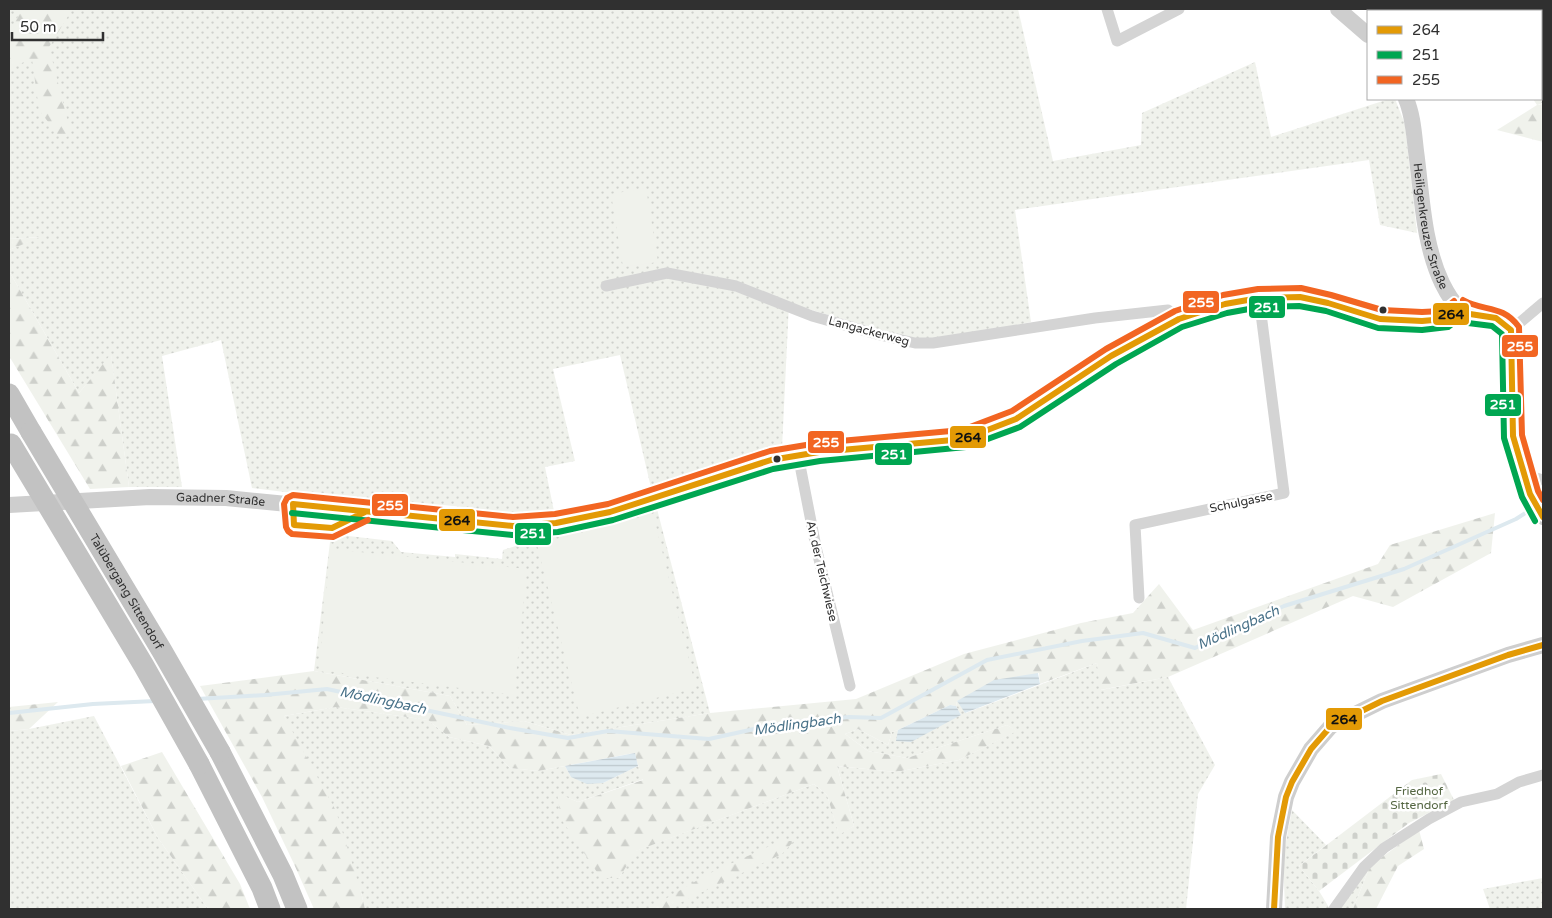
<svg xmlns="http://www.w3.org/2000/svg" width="1552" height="918" font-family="'Varela Round',sans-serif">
  <defs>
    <pattern id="grass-dots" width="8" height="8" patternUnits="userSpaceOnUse" patternTransform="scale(1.25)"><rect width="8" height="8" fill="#f0f2ec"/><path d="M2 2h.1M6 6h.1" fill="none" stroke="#ced0cb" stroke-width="1.8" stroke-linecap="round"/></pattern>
    <pattern id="forest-firs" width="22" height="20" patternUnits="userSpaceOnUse" patternTransform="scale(1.25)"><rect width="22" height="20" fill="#f0f2ec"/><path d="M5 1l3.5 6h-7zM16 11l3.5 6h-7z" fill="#ced0cb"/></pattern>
    <pattern id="cemetery-stones" width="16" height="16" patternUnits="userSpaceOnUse" patternTransform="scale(1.25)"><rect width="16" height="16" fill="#f0f2ec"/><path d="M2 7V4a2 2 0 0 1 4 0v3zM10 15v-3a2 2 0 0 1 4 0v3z" fill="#ced0cb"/></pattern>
    <pattern id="water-rules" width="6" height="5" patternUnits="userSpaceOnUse" patternTransform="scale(1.25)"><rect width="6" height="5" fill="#dde9ef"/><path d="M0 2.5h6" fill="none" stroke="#bec8cd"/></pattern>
  </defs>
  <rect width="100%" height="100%" fill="#fff"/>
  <path fill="url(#grass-dots)" d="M9,9H1018L1053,161L1141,145L1142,113L1255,62L1271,137L1389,99H1395L1405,124L1417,233L1380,225L1369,160L1015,210L1031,322L950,339H917L887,333L789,303L782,448L652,492L620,355L553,369L575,461L545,467L555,516L506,519L252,488L221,340L162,356L182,487H129L111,355L79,393L9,271V250L39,237L9,239Z
    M1423,9H1481V11H1425Z
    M1543,14V103L1537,105L1533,99H1541V17Z
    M657,509L710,713L571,735L524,721L467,725L450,696L314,671L331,534L392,541L401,552L455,557V554L502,559L503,550L531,541Z
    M1097,663L1101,690L1168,677L1215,765L1198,794L1186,909H365L361,892L284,716L336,707L428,720L449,737L489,746L510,768L538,771L565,766L571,777L603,783L638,766L644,779L578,802L558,794L619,878L635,851L814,784L827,795L839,834L854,826L837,766L896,772L959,760L1016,731L1007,725L907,758L868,751L845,734L858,729L888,745L892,732L898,730L897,741L961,715L956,706L957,701L966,713Z
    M94,716L158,838L208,909H9V731L29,729Z
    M1292,810L1326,845L1299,866L1319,891L1330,909H1285L1283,857Z
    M1370,866L1353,909H1338Z
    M1543,878V909H1490L1483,889Z"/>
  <path fill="url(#forest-firs)" d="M22,9H67L70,13L49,47L71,134L62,140L39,110L32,59L9,68V33Z
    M1543,104V142L1497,130L1537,105Z
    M41,237L9,250V239Z
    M9,271L79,393L111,354L129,487L90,489L9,356Z
    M1495,513L1491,553L1393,607L1353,596L1168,677L1100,690L1097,663L1040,684L1039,673L957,701L956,706L950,705L898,730L892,732L888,745L858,729L845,734L868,751L907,758L1007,725L1017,731L959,760L896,772L837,766L854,826L839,835L827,795L814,784L636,851L619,878H601L561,819L557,793L578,802L643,780L634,753L538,771L510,768L489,746L449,737L428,720L336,707L284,716L336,811L361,892L365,909H314L294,864L262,797L200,686L314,671L450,696L467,725L524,721L571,735L710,713L856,699L964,654L1081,623L1133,613L1159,584L1193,630L1378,564L1390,545Z
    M58,702L29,729L9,731V707Z
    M162,752L240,884L250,909H208L158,838L121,766Z
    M1419,830L1424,849L1398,866L1376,909H1353L1370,866Z
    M781,841H794L782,854L667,909H648L708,874Z"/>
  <path fill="url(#cemetery-stones)" d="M1441,774L1454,800L1409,823L1319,891L1299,866L1412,780Z"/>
  <path fill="#f0f2ec" d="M646,188L658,262L623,267L611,194Z
    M653,514L696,688L580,717L537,544Z
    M330,549L527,569L514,695L319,670Z"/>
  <path fill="url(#water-rules)" d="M1038,673L1040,684L965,713L957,701L994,680Z
    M950,705L956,706L961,715L911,742L896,741L898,730Z
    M635,753L638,766L603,783L587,784L571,777L565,766Z"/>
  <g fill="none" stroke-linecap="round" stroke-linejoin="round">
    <path stroke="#dde9ef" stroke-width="4" d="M197,699L265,695L327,689L510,728L568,738L608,731L709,739L777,724L849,717L881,718L987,660L1082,641L1143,633L1195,648L1284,606L1404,569L1516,519L1533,508
      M9,713L93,704L155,701"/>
    <path stroke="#d4d4d4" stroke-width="11" d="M1107,9L1117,41L1179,9
      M606,286L667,273L736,286L812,316L880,335L915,343H933L1095,318L1168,310L1179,319
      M1511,330L1543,303
      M798,455L816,547L850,686
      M1523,474L1543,480
      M1139,598L1135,525L1284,493L1259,298
      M1334,909L1364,867L1384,848L1429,819L1461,802L1497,794L1519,782L1543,775"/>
    <g stroke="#cecece" stroke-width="16">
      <path d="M1338,9L1368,35"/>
      <path id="s1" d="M1406,99C1413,115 1414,134 1416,151C1422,195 1423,243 1442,283C1446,291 1452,302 1459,308C1475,321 1491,309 1511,330L1513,436L1530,494L1543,517"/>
      <path id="s2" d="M9,505L150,497L226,498L513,526L556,523L610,512L771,460L819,452L964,439L1016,419L1111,356L1179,319L1225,304L1259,298L1300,297L1328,303L1380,319L1422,321L1445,319L1459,308"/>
      <path d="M1274,909L1278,837L1286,797L1292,782L1311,749L1331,726L1382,701L1508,655L1543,645"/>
    </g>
    <path stroke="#c2c2c2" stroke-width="21" d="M9,394L31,432
      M220,752L283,875L297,909
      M199,764L262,888L270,909"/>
    <g stroke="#c2c2c2" stroke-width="21">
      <path id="s3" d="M31,432L162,651L220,752"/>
      <path d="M11,444L144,666L199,764"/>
    </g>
    <g stroke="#fff" stroke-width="10">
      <path id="bus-1" d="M365,512L332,528L294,525L293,504L513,526L556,523L610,512L771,460L819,452L964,439L1016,419L1111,356L1179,319L1225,304L1259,298L1300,297L1328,303L1380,319L1422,321L1445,319L1459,308L1470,314L1496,318L1511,330L1513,436L1530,494L1543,517
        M1274,909L1278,837L1286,797L1292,782L1311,749L1331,726L1382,701L1508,655L1543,645"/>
    </g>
    <g stroke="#fff" stroke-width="10">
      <path id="bus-2" d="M1455,316L1468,323L1492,326L1502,334L1504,438L1522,497L1535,521
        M292,513L512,535L558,532L613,520L773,469L820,461L966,447L1020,427L1116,364L1182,327L1227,313L1260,307L1299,306L1326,311L1378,328L1422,330L1448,327L1464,315"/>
    </g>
    <g stroke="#fff" stroke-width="10">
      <path id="bus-3" d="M1463,300C1484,312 1502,304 1519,327L1522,435L1538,491L1543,500
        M368,520L333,537L292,534L288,531L286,527L284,504L287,498L293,495L513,517L555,514L608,504L770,451L818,443L962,430L1012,411L1106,349L1175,311L1223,295L1258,289L1301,288L1331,295L1382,310L1422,312L1442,311L1454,301"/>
    </g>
    <use href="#bus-1" stroke="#e39a05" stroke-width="6"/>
    <use href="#bus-2" stroke="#00a651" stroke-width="6"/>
    <use href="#bus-3" stroke="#f26522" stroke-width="6"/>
  </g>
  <g fill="#303030" stroke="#fff" stroke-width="2">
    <circle cx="1383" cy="310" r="4.5"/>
    <circle cx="777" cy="459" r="4.5"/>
  </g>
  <g text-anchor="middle" stroke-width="5" stroke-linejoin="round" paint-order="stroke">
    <g font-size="12" fill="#303030" stroke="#fff">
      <text dy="4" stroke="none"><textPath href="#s1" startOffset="130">Heiligenkreuzer Straße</textPath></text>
      <text transform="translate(869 331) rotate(15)" y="4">Langackerweg</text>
      <text dy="4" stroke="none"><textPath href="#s2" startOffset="212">Gaadner Straße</textPath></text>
      <text transform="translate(1241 502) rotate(-12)" y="4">Schulgasse</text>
      <text transform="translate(822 571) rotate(77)" y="4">An der Teichwiese</text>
      <text dy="4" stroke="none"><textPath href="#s3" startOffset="186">Talübergang Sittendorf</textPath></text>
    </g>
    <g font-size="12" fill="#546642" stroke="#fff">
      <text x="1419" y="795">Friedhof<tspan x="1419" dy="14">Sittendorf</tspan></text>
    </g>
    <g font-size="14" font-style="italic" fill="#487188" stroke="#fff">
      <text transform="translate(1238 627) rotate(-24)" y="5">Mödlingbach</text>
      <text transform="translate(383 700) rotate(12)" y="5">Mödlingbach</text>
      <text transform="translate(797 724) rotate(-8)" y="5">Mödlingbach</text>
    </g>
  </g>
  <g stroke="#fff" stroke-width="2">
    <rect x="1182" y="290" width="38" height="24" rx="5" fill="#f26522"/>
    <rect x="1248" y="295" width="38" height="24" rx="5" fill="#00a651"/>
    <rect x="1432" y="302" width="38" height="24" rx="5" fill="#e39a05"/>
    <rect x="1501" y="334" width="38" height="24" rx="5" fill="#f26522"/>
    <rect x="1484" y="393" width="38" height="24" rx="5" fill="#00a651"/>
    <rect x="949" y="425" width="38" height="24" rx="5" fill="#e39a05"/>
    <rect x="807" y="430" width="38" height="24" rx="5" fill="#f26522"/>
    <rect x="874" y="442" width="39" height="24" rx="5" fill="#00a651"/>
    <rect x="371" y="493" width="38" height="24" rx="5" fill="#f26522"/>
    <rect x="438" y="508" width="38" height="24" rx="5" fill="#e39a05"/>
    <rect x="514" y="522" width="38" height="24" rx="5" fill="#00a651"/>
    <rect x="1325" y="707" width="38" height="24" rx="5" fill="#e39a05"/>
  </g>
  <g font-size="14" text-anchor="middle" font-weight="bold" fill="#fff">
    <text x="1201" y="307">255</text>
    <text x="1267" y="312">251</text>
    <text x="1520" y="351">255</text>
    <text x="1503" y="409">251</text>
    <text x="826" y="447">255</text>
    <text x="894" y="459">251</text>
    <text x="390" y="510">255</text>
    <text x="533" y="538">251</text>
  </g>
  <g font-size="14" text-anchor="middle" font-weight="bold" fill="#111">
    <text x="1451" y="319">264</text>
    <text x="968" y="442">264</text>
    <text x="457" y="525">264</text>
    <text x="1344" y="724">264</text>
  </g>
  <rect width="1552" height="918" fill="none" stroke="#303030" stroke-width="20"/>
  <rect x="1367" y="10" width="175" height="90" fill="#ffffff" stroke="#acacac"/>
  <rect x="1377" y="26" width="25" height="8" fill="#e39a05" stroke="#acacac"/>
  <text x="1412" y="35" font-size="15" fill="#303030">264</text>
  <rect x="1377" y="51" width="25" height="8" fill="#00a651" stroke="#acacac"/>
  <text x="1412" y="60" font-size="15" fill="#303030">251</text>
  <rect x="1377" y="76" width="25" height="8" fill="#f26522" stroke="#acacac"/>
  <text x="1412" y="85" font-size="15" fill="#303030">255</text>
  <path d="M12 32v8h91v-8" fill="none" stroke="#303030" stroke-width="2.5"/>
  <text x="20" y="32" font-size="15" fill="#303030" stroke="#ffffff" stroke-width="4" paint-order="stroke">50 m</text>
</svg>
